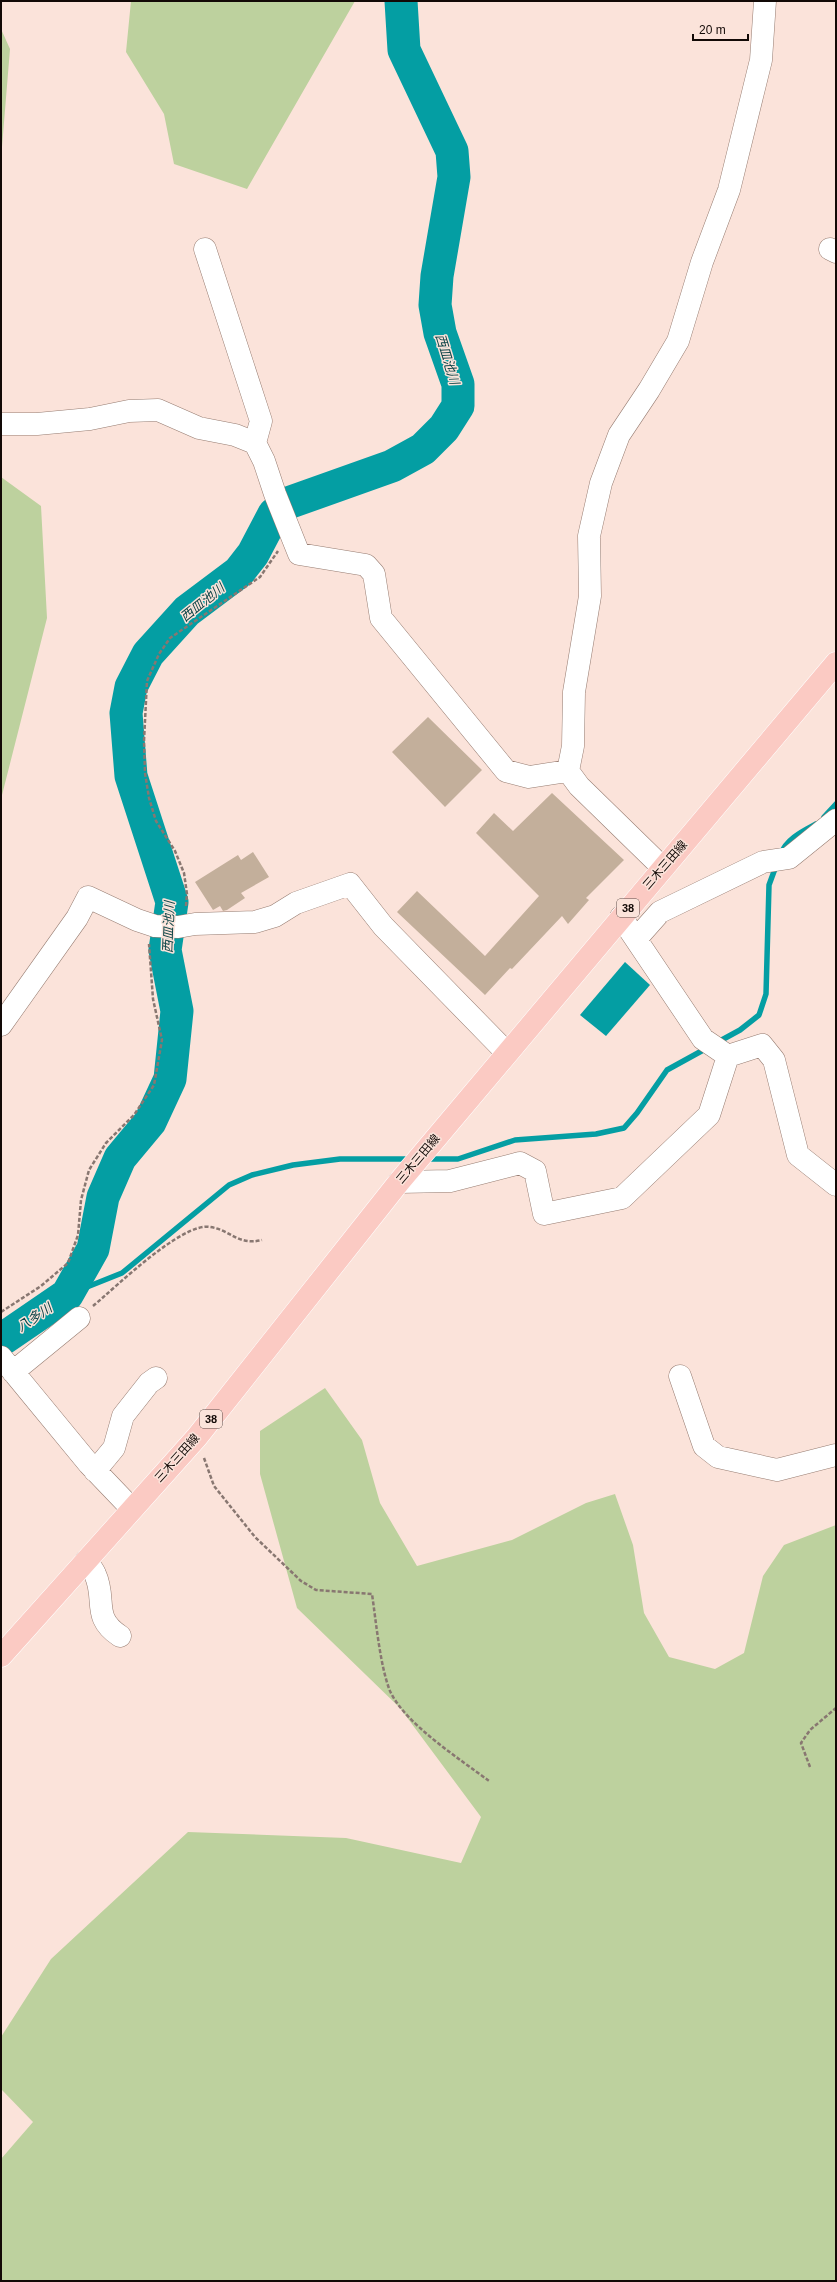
<svg xmlns="http://www.w3.org/2000/svg" width="837" height="2282" font-family="Helvetica,'Noto Sans JP',sans-serif">
  <rect width="100%" height="100%" fill="#fbe3da"/>
  <path fill="#bdd19e" d="M131,1H355L247,189L174,164L164,114L126,52Z
    M1,29L10,49L1,159Z
    M1,477L41,506L47,618L1,799Z
    M325,1388L362,1440L380,1503L417,1566L512,1540L586,1503L615,1494L633,1545L644,1613L669,1657L715,1669L744,1653L763,1576L784,1545L836,1525V2281H1V2159L33,2122L1,2089V2037L51,1959L188,1832L346,1838L461,1863L481,1817L400,1708L297,1608L260,1474V1431Z"/>
  <path fill="#049ea3" d="M625,962L650,985L606,1036L580,1015Z"/>
  <g fill="none" stroke-linecap="round" stroke-linejoin="round">
    <path stroke="#049ea3" stroke-width="5.5" d="M824,817L836,804
      M781,854C786,839 803,831 816,824
      M718,1042L740,1030L759,1015L766,994L769,885L776,866
      M426,1159H458L515,1140L596,1134L624,1128L637,1113L667,1070L707,1048
      M67,1295L122,1273L229,1185L252,1175L293,1165L340,1159H411"/>
    <path stroke="#049ea3" stroke-width="33" d="M1,1340L67,1295L93,1249L103,1197L120,1158L150,1122L170,1079L177,1011L165,950L172,902L131,776L126,713L131,687L148,654L187,611L239,572L253,554L274,514L288,503L392,466L423,449L444,428L458,406V384L440,333L435,305L437,276L454,177L452,151L404,50L401,1"/>
  </g>
  <path fill="#c3af9b" d="M428,717L482,770L445,807L392,752Z
    M552,793L624,860L586,898L589,900L568,924L562,916L512,969L510,968L485,995L397,912L417,891L485,956L539,896L476,833L494,813L513,831Z
    M253,852L269,877L241,893L245,898L227,910L223,911L220,906L213,910L195,882L238,855L241,860Z"/>
  <g fill="none" stroke-linecap="round" stroke-linejoin="round">
    <g stroke="#967c71" stroke-width="23">
      <path id="minor" d="M205,249L261,421L255,443
        M830,249L836,252
        M1,424H37L90,419L129,411L158,410L199,428L235,435L255,443L264,461L275,494L299,554L366,565L374,574L381,618L506,771L529,777L568,771
        M663,868L579,786L568,771L573,746L574,692L590,596L589,536L601,483L619,435L649,390L678,341L702,262L729,190L761,60L765,1
        M621,917L703,1039L728,1056L762,1045L774,1060L798,1155L836,1185
        M636,939L660,912L763,862L789,858L836,820
        M1,1025L77,918L88,897L137,920L155,926L178,927L195,924L255,922L275,916L296,903L350,884L383,926L507,1053
        M399,1182L450,1181L520,1163L535,1171L544,1214L622,1198L709,1115L728,1056
        M1,1357L89,1464L132,1509
        M13,1372L79,1318
        M680,1376L704,1446L718,1457L777,1470L836,1455
        M95,1471L114,1448L123,1416L149,1383L156,1378
        M86,1561C89,1565 93,1569 95,1574C107,1600 91,1617 120,1636"/>
    </g>
    <g stroke="#fff" stroke-width="23">
      <path id="major" d="M1,1656L197,1437L399,1182L836,663"/>
    </g>
    <path stroke="#887771" stroke-width="2.5" stroke-dasharray="4 2" stroke-linecap="butt" d="M186,906L187,894L184,873L175,851L156,821L149,798L145,773L144,741L147,681L159,654L170,638L260,577L278,551
      M93,1306C116,1287 182,1222 210,1227C231,1230 238,1246 262,1240
      M1,1312L41,1286L68,1263L78,1235L81,1200L89,1170L106,1143L134,1115L154,1085L162,1040L153,999L149,944
      M204,1458L214,1486L255,1537L301,1581L316,1590L372,1594C376,1621 380,1666 390,1691C405,1724 460,1759 489,1781
      M810,1767L801,1743L810,1730L836,1708"/>
    <use href="#minor" stroke="#fff" stroke-width="22"/>
    <use href="#major" stroke="#fbcac3" stroke-width="22"/>
  </g>
  <g text-anchor="middle" stroke-width="3" stroke-linejoin="round" paint-order="stroke">
    <g fill="#fbe3da" stroke="#584a46" stroke-width="1">
      <rect x="617" y="899" width="22" height="18" rx="3"/>
      <rect x="200" y="1410" width="22" height="18" rx="3"/>
    </g>
    <g font-size="11" font-weight="bold" fill="#120906">
      <text x="628" y="912">38</text>
      <text x="211" y="1423">38</text>
    </g>
    <g font-size="12" fill="#120906" stroke="#fbe3da">
      <text transform="translate(665 865) rotate(-49)" y="4">三木三田線</text>
      <text transform="translate(418 1159) rotate(-50)" y="4">三木三田線</text>
      <text transform="translate(177 1458) rotate(-48)" y="4">三木三田線</text>
    </g>
    <g font-size="13" font-style="italic" fill="#0c4447" stroke="#fbe3da">
      <text transform="translate(448 359) rotate(73)" y="5">西皿池川</text>
      <text transform="translate(202 602) rotate(-39)" y="5">西皿池川</text>
      <text transform="translate(168 927) rotate(-88)" y="5">西皿池川</text>
      <text transform="translate(34 1317) rotate(-34)" y="5">八多川</text>
    </g>
  </g>
  <rect width="837" height="2282" fill="none" stroke="#120906" stroke-width="4"/>
  <path d="M693 34v6h55v-6" fill="none" stroke="#120906" stroke-width="2"/>
  <text x="699" y="34" font-size="12" fill="#120906" stroke="#fbe3da" stroke-width="3" paint-order="stroke">20 m</text>
</svg>
